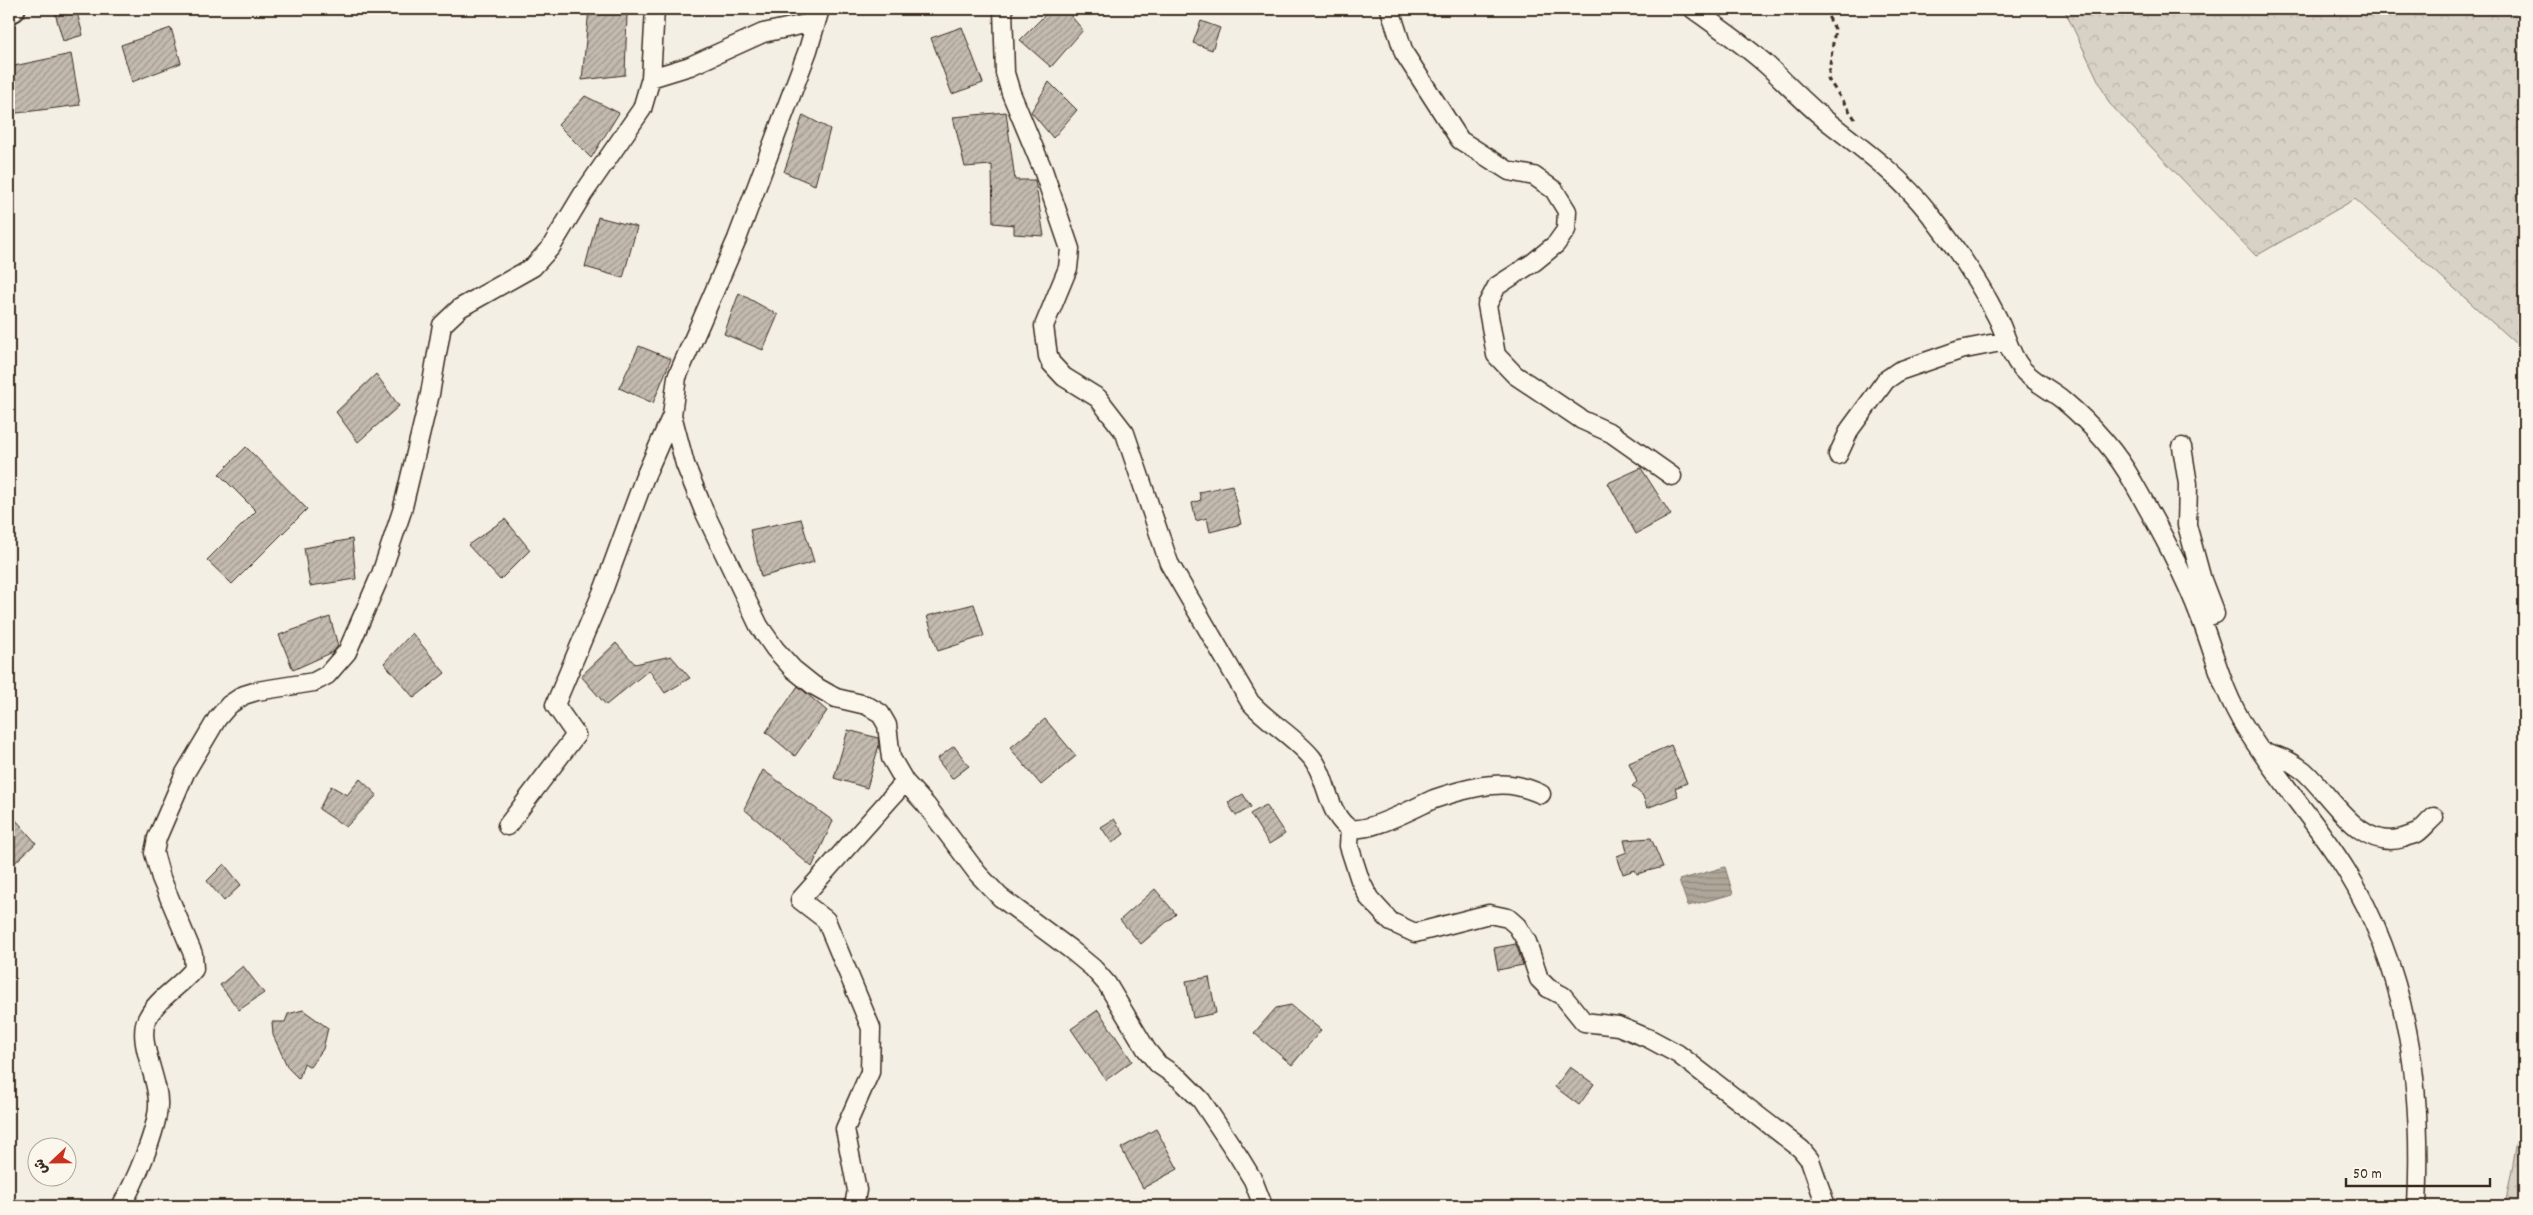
<svg xmlns="http://www.w3.org/2000/svg" width="2533" height="1215" font-family="Dekko,'Playpen Sans Arabic',sans-serif">
  <defs>
    <pattern id="forest-crowns" width="20" height="18" patternUnits="userSpaceOnUse" patternTransform="scale(1.25)"><rect width="20" height="18" fill="#d8d1c6"/><path d="M2 6a3 3 0 1 1 6 0M12 15a3 3 0 1 1 6 0" fill="none" stroke="#bab4aa"/></pattern>
    <pattern id="water-rules" width="6" height="5" patternUnits="userSpaceOnUse" patternTransform="scale(1.25)"><rect width="6" height="5" fill="#afa69a"/><path d="M0 2.5h6" fill="none" stroke="#90877d"/></pattern>
    <pattern id="building-hatch" width="6" height="6" patternUnits="userSpaceOnUse" patternTransform="scale(1.25)"><rect width="6" height="6" fill="#c3bbb0"/><path d="M-1 1l2-2M0 6l6-6M5 7l2-2" fill="none" stroke="#a0988f"/></pattern>
  </defs>
  <rect width="100%" height="100%" fill="#f3efe4"/>
  <filter id="ink" filterUnits="userSpaceOnUse"><feTurbulence type="fractalNoise" baseFrequency=".02" numOctaves="2"/><feDisplacementMap in="SourceGraphic" scale="10" xChannelSelector="R" yChannelSelector="G"/><feConvolveMatrix kernelMatrix="1 2 1 2 8 2 1 2 1" color-interpolation-filters="sRGB"/></filter>
  <g filter="url(#ink)">
    <path fill="url(#forest-crowns)" stroke="#8a7e72" d="M2064,9H2524V351L2355,199L2256,256L2109,103Z
      M2524,1105V1206H2505Z"/>
    <path fill="url(#water-rules)" stroke="#817468" d="M1725,867L1733,894L1688,906L1679,880Z"/>
    <path fill="url(#building-hatch)" stroke="#3b2a1e" d="M69,9H76L83,35L63,41L55,13Z
      M589,9L627,14L625,75L582,80Z
      M1051,9H1065L1083,30L1051,67L1020,40Z
      M1201,21L1220,28L1212,50L1193,43Z
      M962,27L983,83L952,94L931,38Z
      M171,28L181,63L132,82L121,45Z
      M71,54L80,105L9,114V67Z
      M1049,82L1077,110L1053,138L1031,112Z
      M585,96L619,113L591,158L558,125Z
      M1006,112L1015,180H1035L1044,236L1014,234V225L993,223L992,165L965,167L953,117Z
      M803,115L830,129L815,185L784,172Z
      M598,217L637,227L623,278L585,267Z
      M739,293L778,315L763,350L724,334Z
      M639,346L671,359L653,403L619,388Z
      M376,374L399,406L358,442L336,412Z
      M246,447L307,509L232,584L207,560L256,511L219,474Z
      M1641,468L1671,515L1636,534L1608,483Z
      M1232,485L1241,524L1210,532L1207,518L1196,521L1192,503L1201,500L1199,492Z
      M505,519L530,550L500,580L468,545Z
      M801,519L814,562L761,577L750,530Z
      M352,539L356,579L310,586L304,548Z
      M974,604L984,636L938,651L927,616Z
      M330,617L338,646L333,652L293,670L279,635Z
      M412,633L445,673L414,698L384,663Z
      M616,643L635,664L671,656L690,678L665,693L649,670L606,705L581,676Z
      M798,686L827,711L795,756L766,732Z
      M1045,719L1076,756L1041,785L1010,748Z
      M848,730L878,738L879,745L867,788L834,778Z
      M1671,745L1687,783L1675,788L1678,796L1647,808L1643,796L1632,786L1637,782L1629,763Z
      M954,746L969,766L952,779L937,759Z
      M763,770L833,821L812,867L744,809Z
      M360,779L377,795L346,827L319,809L331,786L347,795Z
      M1243,794L1251,807L1236,816L1228,803Z
      M1266,805L1285,834L1269,844L1250,814Z
      M9,812L36,843L9,868Z
      M1114,819L1124,834L1112,843L1101,827Z
      M1651,838L1663,867L1637,874L1635,870L1623,874L1617,856L1627,852L1624,840Z
      M224,864L241,885L224,901L207,881Z
      M1155,889L1176,914L1141,944L1120,920Z
      M1516,944L1523,965L1498,970L1494,948Z
      M243,966L264,993L239,1010L220,985Z
      M1209,977L1216,1013L1193,1018L1186,981Z
      M1291,1005L1321,1030L1292,1065L1254,1033L1276,1008Z
      M303,1010L328,1028L323,1049L310,1067L304,1063L299,1079L288,1068L273,1035L272,1022H285L288,1014Z
      M1098,1010L1132,1061L1106,1080L1071,1029Z
      M1570,1067L1594,1084L1579,1105L1555,1087Z
      M1156,1129L1178,1169L1143,1188L1121,1148Z"/>
    <g fill="none" stroke-linecap="round" stroke-linejoin="round">
      <g stroke="#3b2a1e" stroke-width="21">
        <path id="street" d="M820,9L808,50L737,239L677,377L672,415L685,464L704,511L759,626L775,649L793,669L813,685L836,698L866,705L880,713L887,725L891,758L905,782L926,805L978,874L1000,897L1070,949L1093,968L1107,984L1146,1049L1158,1064L1180,1079L1201,1100L1239,1157L1253,1180L1263,1206
          M1003,9L1005,73L1011,93L1043,170L1070,249L1068,268L1044,326L1048,356L1051,363L1064,377L1098,398L1125,433L1169,563L1250,702C1269,723 1294,736 1312,758C1327,777 1327,810 1346,826C1360,838 1418,806 1434,799C1452,793 1475,786 1493,785C1511,783 1525,787 1541,794
          M1390,9L1404,53L1460,140L1509,171L1534,176L1554,190L1567,211L1566,230L1556,244L1534,262L1497,286L1487,305L1496,355L1515,375L1542,393L1582,420L1611,433L1672,476
          M1693,9C1718,27 1745,45 1768,66C1788,85 1806,104 1827,121C1864,150 1900,176 1929,213C1954,245 1979,281 1997,317C2006,334 2009,354 2022,369C2033,382 2050,389 2063,400C2090,423 2116,451 2133,482C2158,526 2184,573 2201,619C2216,658 2222,690 2245,727C2275,777 2315,820 2346,870C2409,973 2423,1088 2417,1206
          M651,78L690,66L763,33L815,22
          M2182,447L2188,484L2187,525L2202,580L2215,614L2201,619
          M1838,455L1850,429L1886,380L1899,371L1960,350L2006,341
          M2263,752C2278,755 2291,761 2304,771C2332,796 2359,851 2403,838C2407,836 2413,835 2417,833C2423,829 2428,822 2434,817
          M507,826L576,735L555,705L604,588L644,479L672,415
          M1350,828L1349,846L1360,880L1369,898L1391,922L1415,933L1489,914L1508,918L1517,926L1527,942L1539,979L1548,988L1563,996L1584,1022L1618,1026L1650,1039L1678,1054L1801,1149L1810,1160L1826,1206
          M121,1206C134,1185 157,1131 158,1106C160,1080 136,1042 147,1019C157,998 181,986 194,969L193,954L161,878L154,853L157,838L185,773L217,719L229,705L244,695L257,691L314,682L327,675L347,652L381,574L402,511L430,394L442,325L460,308L533,267L551,247L583,194L642,109L651,78L655,9
          M854,1206L857,1190L845,1129L870,1072L871,1028L826,920L800,900L905,782"/>
      </g>
      <g stroke="#3b2a1e" stroke-width="29">
        <path id="secondary" d="M9,10L12,9"/>
      </g>
      <path stroke="#3b2a1e" stroke-width="3" stroke-dasharray="5 4" stroke-linecap="butt" d="M1824,9L1835,29L1828,79L1855,119"/>
      <use href="#street" stroke="#fbf7ec" stroke-width="18"/>
      <use href="#secondary" stroke="#fbf7ec" stroke-width="25"/>
    </g>
  </g>
  <rect width="2533" height="1215" fill="none" stroke="#fbf7ec" stroke-width="30"/>
  <rect x="15" y="15" width="2503" height="1185" fill="none" stroke="#3b2a1e" stroke-width="2" filter="url(#ink)"/>
  <g transform="translate(52 1162) rotate(248)"><circle r="24" fill="#fbf7ec" stroke="#aea59a"/>
  <path d="M0-4L9 19L0 12L-9 19Z" fill="#c8321e"/>
  <text y="-8" font-size="14" font-weight="bold" text-anchor="middle" fill="#3b2a1e">ش</text>
  </g>
  <path d="M2346 1178v8h144v-8" fill="none" stroke="#3b2a1e" stroke-width="2.5"/>
  <text x="2353" y="1178" font-size="15" fill="#3b2a1e" stroke="#fbf7ec" stroke-width="4" paint-order="stroke">50 m</text>
</svg>
